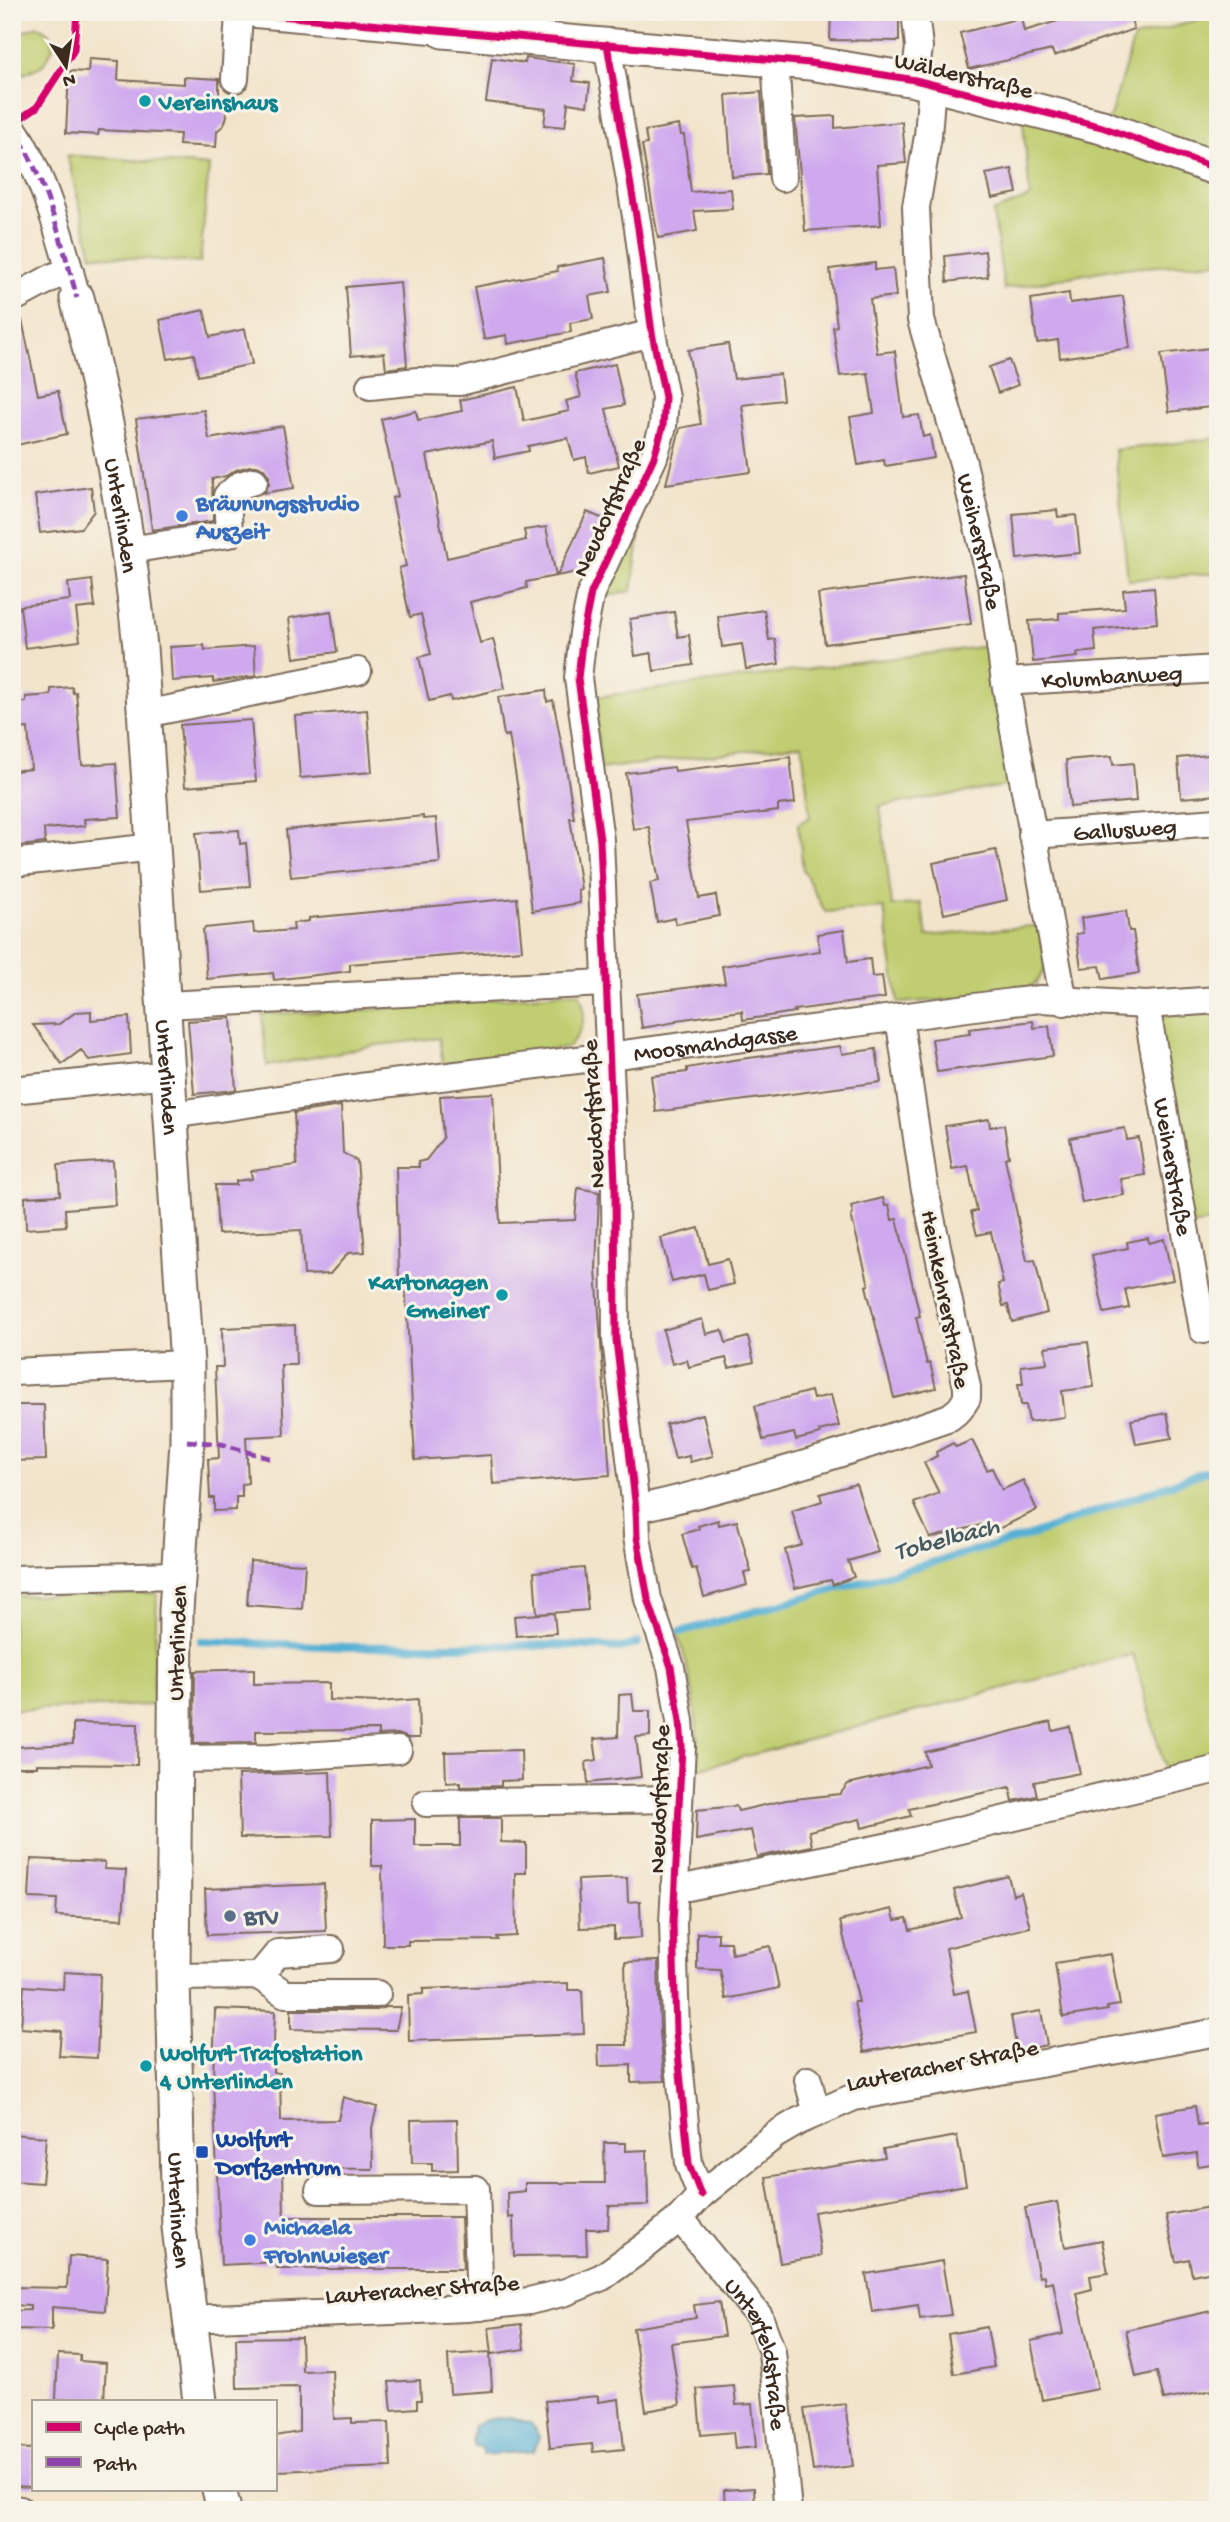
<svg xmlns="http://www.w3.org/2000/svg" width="1230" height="2522" font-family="'Gochi Hand',sans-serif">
  <rect width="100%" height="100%" fill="#f7f3e8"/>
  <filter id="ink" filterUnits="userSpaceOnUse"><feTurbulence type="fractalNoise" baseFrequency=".0143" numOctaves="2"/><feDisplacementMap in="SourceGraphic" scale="14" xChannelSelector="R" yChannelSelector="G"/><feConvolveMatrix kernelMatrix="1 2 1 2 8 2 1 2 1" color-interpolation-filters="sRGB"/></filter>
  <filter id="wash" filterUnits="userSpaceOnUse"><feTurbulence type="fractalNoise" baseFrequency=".00686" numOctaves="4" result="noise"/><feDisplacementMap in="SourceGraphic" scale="28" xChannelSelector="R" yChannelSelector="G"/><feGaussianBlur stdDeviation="1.57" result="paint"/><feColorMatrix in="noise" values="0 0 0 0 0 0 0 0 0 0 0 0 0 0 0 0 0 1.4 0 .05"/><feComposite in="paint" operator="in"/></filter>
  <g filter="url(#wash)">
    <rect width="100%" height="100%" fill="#f2e4ca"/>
    <path fill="#c0cd6f" stroke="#7e7c46" stroke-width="2" d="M1218,14V262L1112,269L1004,289L993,212L1030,197L1022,111L1105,133L1134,38Z
      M38,26L50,34L53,48L43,65L24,74L12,70V41L24,31Z
      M67,155L209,166L200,263L92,255Z
      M1218,438V573L1128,580L1115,450Z
      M642,515L632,591L605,597C611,568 621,536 642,515Z
      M987,646L1013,785L880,806L892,906L921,903L927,936L1041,925L1045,969L1036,983L1025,989L976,998L898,1003L884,908L825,912L803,870L798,824L810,817L802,744L600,769L595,697Z
      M579,992C588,1012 584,1032 568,1047L443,1064L439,1038L378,1045L267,1066L262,1014L355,1011Z
      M1218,1012V1220L1192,1225L1154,1015Z
      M1218,1468V1765L1167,1776L1133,1654L698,1769C699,1721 693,1678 677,1633L1032,1537Z
      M157,1593L153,1705L12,1710V1596Z"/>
    <path fill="#57b0d4" stroke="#496d79" stroke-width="2" d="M510,2417L531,2423L539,2436L534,2451L483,2455L482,2447L473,2446L472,2436L474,2426L483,2420Z"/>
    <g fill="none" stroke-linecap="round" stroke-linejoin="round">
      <path stroke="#57b0d4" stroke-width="8" d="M680,1632L1032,1535L1218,1467
        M201,1641L349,1647L564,1645L621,1648L638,1643"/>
    </g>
    <g id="blocks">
      <path fill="#cfa9ee" d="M831,12H899V41L830,40Z
        M1066,12H1129L1134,29L1054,56L1052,50L969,69L960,33L1021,18L1024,31L1068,18Z
        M492,58L525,63L526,58L575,64L573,81L590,83L587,106L568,103L565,127L544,125L546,109L486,102Z
        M89,59L119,61L118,80L184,84V77L219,79V96L225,106L227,116L224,125L217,131L216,147L179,145L180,134L99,130L98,135L66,133L69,71L88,72Z
        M761,92L767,174L732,177L726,95Z
        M835,116V128L902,122L906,163L877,165L881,225L805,231L795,118Z
        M679,125L681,135H684L691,192L731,189L733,209L694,211L697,231L658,238L642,145L647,144L645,131Z
        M1012,169L1017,193L992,198L986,174Z
        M985,251L988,277L947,282L945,256Z
        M605,258L611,292L589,296L593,319L570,323L571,332L508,344L507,335L484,339L474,287L558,271L557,267Z
        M875,263V270L893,268L896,296L870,299L877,353L895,351L903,417L919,415L923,437L930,435L934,458L885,466L884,460L858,465L850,417L874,413L868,373L840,376L833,327L837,326L830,269Z
        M400,282L407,366L386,369L384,353L351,356L346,287Z
        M1069,293L1070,303L1123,296L1130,348L1060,358L1058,340L1037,343L1031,299Z
        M204,310L210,337L245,329L252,364L198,376L194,354L168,359L160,320Z
        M22,320L38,395L58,391L67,434L12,446V321Z
        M728,344L734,379L780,374L783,400L742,405L751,472L666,484L680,428L701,424L688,350Z
        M1218,347V406L1169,412L1161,354Z
        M1009,360L1018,385L998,393L989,367Z
        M615,364L624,405L606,409L619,466L589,473L586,457L574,460L568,438L528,446L529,451L495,458L492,441L427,455L447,558L526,540L524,530L546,527L556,576L526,582L527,588L470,602L480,643L493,639L505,688L451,701L450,696L429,701L419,657L431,654L421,614L410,617L399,568L406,566L392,498L398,496L381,419L416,411L418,420L462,411L460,400L517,387L524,421L569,411L566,401L581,397L575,373Z
        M204,410L209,439L283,426L294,488L264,493L269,484V476L264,469L257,466H250L236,470L226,476L212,479L213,521L152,530L136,419Z
        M91,487L94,511L81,528L40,533L35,495Z
        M1057,510L1058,517L1076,515L1080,553L1017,559L1013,514Z
        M587,512L606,520L582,571L557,576Z
        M964,574L971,624L825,644L818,594Z
        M92,580L95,607L76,609L80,641L25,648L20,606L70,600L68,583Z
        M1154,587L1157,623L1094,630L1096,651L1077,653L1078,657L1033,662L1029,621L1059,619V613L1125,608L1123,590Z
        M764,610L769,640L775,639L779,664L746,669L742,644L722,647L718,617Z
        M331,611L337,652L294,658L289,618Z
        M674,612L678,637L689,635L693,665L654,671L651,653L635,656L630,619Z
        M204,645L205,650L254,646L256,676L213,682V678L172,681L170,647Z
        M72,687L73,693L76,692L82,765L116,763L120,817L84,819L85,826L44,829L45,843L19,846L13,771L31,769L28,728L12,729V703L26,702V697L51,695V689Z
        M546,690L547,702L553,700L567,773L574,818H570L581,889L578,890L580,903L532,911L518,790L509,735L504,736L498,697Z
        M367,710L372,772L300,778L295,716Z
        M251,720L256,781L185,787L180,725Z
        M1218,754V795L1181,798L1178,758Z
        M1112,756L1113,765L1133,763L1136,801L1070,807L1066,760Z
        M790,757L795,803L778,805V811L686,822L699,898L716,895L719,916L676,924L675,918L657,922L650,883L659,881L649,827L633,829L626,773L674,767L675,771Z
        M423,816V819L436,818L440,863L291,877L286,830Z
        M239,830L240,844L246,843L250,886L201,890L196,833Z
        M996,850L1007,900L944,914L933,863Z
        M517,898L522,950L350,964V971L274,980L273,973L207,979L203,930L205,928L253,923L254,933L294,930L293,923L309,921V918Z
        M1126,911L1129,931H1133L1139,973L1103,979L1100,966L1081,968L1076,934L1083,933L1081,918Z
        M844,930L848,962L870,959L872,977L882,976L885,998L794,1010L795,1012L743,1020L742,1011L676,1020V1022L642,1028L637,994L725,983L722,966L820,951L817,934Z
        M91,1011V1020L129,1017L131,1054L89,1060L81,1050L62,1064L33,1025L59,1024L76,1012Z
        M231,1018L236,1090L194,1094L188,1021Z
        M1033,1021L1034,1028L1049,1026L1053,1056L937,1072L932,1039L970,1034L969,1029Z
        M840,1046L842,1054L876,1049L881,1082L656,1112L651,1076L687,1072V1068L733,1060Z
        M493,1093L500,1223L575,1220L578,1188L599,1192L596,1270L610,1475L493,1484L491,1455L415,1460L405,1278H399L396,1167H419L418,1162L426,1160L443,1138L440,1096Z
        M341,1106L343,1153L357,1161L365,1252L348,1253L330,1274L304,1275L301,1230L218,1234L215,1185H236V1181L252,1179L251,1171L297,1165L294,1113Z
        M989,1119L990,1127L1004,1125L1009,1157L1005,1158L1027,1261L1035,1260L1047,1313L1012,1322L1008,1305L1003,1306L998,1284L1003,1283L991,1232L977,1235L971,1212L977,1211L968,1166L952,1169L945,1126Z
        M1125,1128L1127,1140L1139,1138L1145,1175L1121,1179L1124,1195L1082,1203L1070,1138Z
        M113,1161L115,1205L65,1209L66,1226L26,1229L25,1197L60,1195L58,1165Z
        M883,1198L885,1206L889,1205L892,1220L897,1219L920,1316L916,1317L927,1364L930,1363L936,1388L894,1398L866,1286L869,1285L851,1215L853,1214L851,1206Z
        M699,1228L708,1264L728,1259L734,1284L708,1290L704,1274L672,1282L661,1238Z
        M1148,1238L1149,1243L1164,1239L1173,1280L1125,1289L1129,1308L1104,1313L1092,1255L1128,1248L1127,1242Z
        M702,1319L706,1334L722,1330L726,1343L748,1337L754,1362L729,1368L726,1358L689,1367L687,1360L672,1364L663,1330Z
        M295,1325L296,1365H281L284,1435L246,1437L248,1483L242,1484V1497H236V1510L214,1511V1498H210L208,1459L219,1458L215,1367H223L222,1328Z
        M1088,1342L1094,1387L1062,1391L1065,1417L1029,1422L1026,1405H1021L1018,1384H1023L1021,1366L1047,1363L1045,1347Z
        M811,1391L813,1399L831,1395L839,1426L819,1431L820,1434L796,1440L794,1433L763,1440L755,1406Z
        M12,1405H44L46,1460L12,1461Z
        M1167,1413L1172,1438L1136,1444L1131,1420Z
        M703,1414L713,1456L690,1462L689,1456L675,1459L666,1424Z
        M972,1440L987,1470L992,1468L1002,1490L1023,1480L1037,1510L986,1535L981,1525L930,1538L914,1503L939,1493L924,1463L937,1456L936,1452L953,1443L956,1447Z
        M856,1484L878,1552L848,1561L854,1577L833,1585L831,1580L795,1588L785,1550L802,1545L792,1511L822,1501L820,1494Z
        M718,1520L719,1525L737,1521L751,1572L744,1573L747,1585L704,1597L696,1568L692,1569L682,1534L699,1529L698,1526Z
        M250,1561L305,1564L302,1609L247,1605Z
        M584,1568L588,1610L537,1614L534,1572Z
        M554,1613L556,1633L516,1636L514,1616Z
        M254,1669V1684L329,1683V1700L378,1702L418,1699L419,1738H408L398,1734L378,1735V1730L256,1731V1742L194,1743L195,1671Z
        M632,1694L634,1711H650V1736L636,1737L641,1777L588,1783L586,1762L597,1760L594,1739L618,1737L619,1695Z
        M1051,1722L1053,1731L1070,1727L1080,1773L1034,1782L1037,1796L1013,1801L1010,1787L909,1809L911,1816L862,1828L860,1819L809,1831L812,1846L757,1857L751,1830L696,1840L697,1810L736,1806L738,1811L786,1800L840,1794L848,1784L928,1765L925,1752Z
        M73,1723L138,1724L137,1765L37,1764V1767H12V1747L73,1744Z
        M521,1750L522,1780L501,1781V1786L460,1787V1782L446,1783L445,1752Z
        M330,1772L332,1836L240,1838L238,1775Z
        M460,1818H501V1842L526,1843V1873H515L516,1936L497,1937L498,1940L408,1941V1945H383L382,1866H372V1820L415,1819V1846H460Z
        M31,1859L105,1862L104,1869L126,1870L123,1919L56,1916L57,1899L29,1898Z
        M1008,1876L1013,1895L1021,1892L1030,1927L946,1948L954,1994L968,1991L976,2032L864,2052L854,2002H859L840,1921L892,1909L895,1920L907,1918L910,1930L961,1917L954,1890Z
        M627,1878L628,1902L640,1901L641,1938L614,1939V1927L580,1928L578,1880Z
        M324,1884L326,1931L207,1935L205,1889Z
        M697,1933H718V1942H730L732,1954L770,1946L779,1988L726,1999L720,1970L697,1969Z
        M1111,1954L1120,2005L1107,2007L1108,2010L1063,2017L1055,1963Z
        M658,1961L660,2033L665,2081L631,2082V2065L599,2066L598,2045H627L625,1962Z
        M64,1972L100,1974L97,2058L59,2056L61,2031L21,2028L24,1986L63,1989Z
        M568,1983V1990H582L584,2034L409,2041L408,1995L423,1994V1989Z
        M386,2007H401L396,2030L291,2029V2010H377Z
        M215,2009L275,2011L273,2072L280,2073L281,2121L338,2120L343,2097L377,2107L372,2128L373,2169L283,2168L284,2217H461L463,2269H277V2262L221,2265L213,2081Z
        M1041,2011L1047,2045L1017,2051L1011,2016Z
        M1195,2106L1198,2125L1218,2122V2163L1198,2166L1197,2153L1163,2158L1155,2113Z
        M457,2119L458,2170L432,2171V2163H412L411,2120Z
        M12,2134L46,2137L42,2183L12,2181Z
        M957,2136L966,2185L814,2212L821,2256L780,2263L766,2177L885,2158L883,2149Z
        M604,2143H626V2151L647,2150L648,2205L609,2206L608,2229H586L587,2255L514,2256L513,2217L508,2218L507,2193L525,2191V2183H605Z
        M1057,2202L1065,2247L1102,2240L1108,2273L1090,2276L1092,2289L1077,2293L1098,2389L1042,2400L1031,2341L1063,2334L1053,2281L1045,2283L1044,2276L1039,2277L1025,2208Z
        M1215,2206L1218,2223V2270L1192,2275L1189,2259L1176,2262L1166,2215Z
        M69,2256L108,2259L105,2311L52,2307V2330L12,2329V2311L30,2310V2306L12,2305V2287L67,2288Z
        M942,2261L951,2315L920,2319L918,2305L872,2312L866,2274Z
        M719,2302L724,2336L671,2343L680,2405L646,2411L633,2328L696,2318L694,2305Z
        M1211,2311L1218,2340V2389L1164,2400L1157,2372L1136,2377L1126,2330Z
        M521,2324L524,2349L492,2354L489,2328Z
        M987,2327L994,2367L954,2374L948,2334Z
        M301,2337L302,2371L332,2370L334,2419L352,2418V2423L389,2422L391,2467L275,2471V2436L299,2432V2387L237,2388L236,2338Z
        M490,2352L492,2391L450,2394L448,2355Z
        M58,2354L80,2355V2361L106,2363L104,2401L56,2399Z
        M420,2380L421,2400H417V2408L392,2410L389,2382Z
        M734,2386L736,2405L752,2404L756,2447L735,2449L733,2432L701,2435L697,2389Z
        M598,2396V2402L619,2399L624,2449L593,2452L592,2444L550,2448L545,2401Z
        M845,2404L853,2466L813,2471L804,2409Z
        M12,2448L33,2449V2487L12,2486Z
        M754,2488L755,2510H725L724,2490Z"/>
    </g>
  </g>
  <g filter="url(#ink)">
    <use href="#blocks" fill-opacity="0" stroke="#7b6b5a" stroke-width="2"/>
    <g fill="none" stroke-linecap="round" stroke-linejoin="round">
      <g stroke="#7b6b5a" stroke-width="30">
        <g id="minor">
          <path d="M234,12L443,31"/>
          <path d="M607,44L638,228L652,333L665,397L663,426L654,457L591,593L583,633L578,678L600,840L615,1183L616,1340L636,1509L637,1537L648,1599L671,1667L680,1721L682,1746L673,1923L676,2032L689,2164L701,2195"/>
          <path d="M775,60L783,178"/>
          <path d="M235,79L239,13"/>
          <path d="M915,80L919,47L915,12"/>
          <path id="s1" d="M932,84L928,136L916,207L921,320L963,463L992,586L1005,682L1064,1002"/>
          <path d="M12,127C43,171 63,245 77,298"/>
          <path d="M12,299L55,276L70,272"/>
          <path d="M370,386L418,381L460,382L652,333"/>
          <path d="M129,550L229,534L227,496L240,485L254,481"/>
          <path id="s2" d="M1005,682L1218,669"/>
          <path d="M145,714L358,671"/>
          <path id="s3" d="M1032,835L1218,822"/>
          <path d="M12,863L154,847"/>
          <path d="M165,1005L605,983"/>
          <path id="s4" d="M1146,1005L1203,1330"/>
          <path d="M12,1090L169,1074"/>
          <path id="s5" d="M172,1115L360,1087L609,1056L1012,1002L1041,999L1146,1005L1218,1000"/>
          <path d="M12,1372L187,1364"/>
          <path d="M636,1509C743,1485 846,1453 950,1417L960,1409L967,1398V1387L924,1185L899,1017"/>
          <path d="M12,1579L178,1575"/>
          <path d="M174,1759L270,1758L398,1750"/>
          <path d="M426,1803L679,1799"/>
          <path d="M674,1887H688L905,1843L1218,1769"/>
          <path d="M259,1976L278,1953L331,1949"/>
          <path d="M173,1977L259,1976L285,1994H377"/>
          <path d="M808,2080L813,2099L819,2112"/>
          <path d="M319,2190L476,2189L480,2307"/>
          <path id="s6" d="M680,2218L759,2316L772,2352L788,2510"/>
          <path d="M188,2319L468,2308L529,2301L566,2292L602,2277L644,2247L680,2218L701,2195L775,2135L799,2121L854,2097L1218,2032"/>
          <path d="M12,2509L20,2510"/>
        </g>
      </g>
      <g stroke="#7b6b5a" stroke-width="37">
        <g id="major">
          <path d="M443,31L810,63L915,80L1102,127L1218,169"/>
          <path id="s7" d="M77,298C107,413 128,529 140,647L187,1364V1441L176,1611L173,1977L179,2227L200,2401"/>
          <path d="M219,2489L224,2510"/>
        </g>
      </g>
      <use href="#minor" stroke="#fff" stroke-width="26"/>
      <use href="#major" stroke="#fff" stroke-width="33"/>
      <path stroke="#8e44ad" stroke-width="5" stroke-dasharray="10 5" stroke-linecap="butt" d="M12,127C43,171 63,245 77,298
        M187,1441L221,1444L272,1459"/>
      <g stroke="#f7f3e8" stroke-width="11">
        <path id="cycleway" d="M234,12L810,63L915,80L1102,127L1218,169
          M607,44L638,228L652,333L665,397L663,426L654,457L591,593L583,633L578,678L600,840L615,1183L616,1340L636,1509L637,1537L648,1599L671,1667L680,1721L682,1746L673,1923L676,2032L689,2164L701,2195
          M12,124L37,107L74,50L77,12"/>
      </g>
      <use href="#cycleway" stroke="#d6006c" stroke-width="7"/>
    </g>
  </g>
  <g fill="#0f9aa8" stroke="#f7f3e8" stroke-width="2.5">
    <circle cx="145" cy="101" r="7"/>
    <circle cx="502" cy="1295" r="7"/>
    <circle cx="146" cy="2066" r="7"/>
  </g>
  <g fill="#3f7fe0" stroke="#f7f3e8" stroke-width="2.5">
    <circle cx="182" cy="516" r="7"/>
    <circle cx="250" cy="2240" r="7"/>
  </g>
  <circle fill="#5c6f8a" stroke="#f7f3e8" stroke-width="2.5" cx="230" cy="1916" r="7"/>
  <rect fill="#1a4fb4" stroke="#f7f3e8" stroke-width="2.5" x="195" y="2145" width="14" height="14" rx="3.5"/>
  <g text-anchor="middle" stroke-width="6" stroke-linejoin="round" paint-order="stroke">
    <g font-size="24" fill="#3b2a1e" stroke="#f7f3e8">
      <text transform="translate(964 74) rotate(13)" y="8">Wälderstraße</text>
      <text transform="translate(608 507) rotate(-66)" y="8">Neudorfstraße</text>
      <text dy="8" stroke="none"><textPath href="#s7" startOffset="222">Unterlinden</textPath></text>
      <text dy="8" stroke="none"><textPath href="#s1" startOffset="467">Weiherstraße</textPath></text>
      <text dy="8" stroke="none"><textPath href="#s2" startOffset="107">Kolumbanweg</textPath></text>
      <text dy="8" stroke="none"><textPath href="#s3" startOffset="93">Gallusweg</textPath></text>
      <text dy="8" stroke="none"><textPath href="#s5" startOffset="548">Moosmahdgasse</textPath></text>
      <text dy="8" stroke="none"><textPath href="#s7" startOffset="786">Unterlinden</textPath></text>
      <text transform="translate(592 1114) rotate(-93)" y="8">Neudorfstraße</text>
      <text dy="8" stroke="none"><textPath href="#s4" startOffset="164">Weiherstraße</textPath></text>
      <text transform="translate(947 1299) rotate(79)" y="8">Heimkehrerstraße</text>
      <text transform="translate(176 1643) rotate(-88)" y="8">Unterlinden</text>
      <text transform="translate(658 1799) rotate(-88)" y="8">Neudorfstraße</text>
      <text transform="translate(942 2064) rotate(-11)" y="8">Lauteracher Straße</text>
      <text dy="8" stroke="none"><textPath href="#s7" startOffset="1920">Unterlinden</textPath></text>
      <text transform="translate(422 2288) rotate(-4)" y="8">Lauteracher Straße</text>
      <text dy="8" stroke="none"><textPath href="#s6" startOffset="161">Unterfeldstraße</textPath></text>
    </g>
    <g font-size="24" font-weight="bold" fill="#0d838f" stroke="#f7f3e8" text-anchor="start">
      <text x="159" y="109">Vereinshaus</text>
      <text x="488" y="1289" text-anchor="end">Kartonagen<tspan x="488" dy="28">Gmeiner</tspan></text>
      <text x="160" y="2060">Wolfurt Trafostation<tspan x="160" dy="28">4 Unterlinden</tspan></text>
    </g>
    <g font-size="24" font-weight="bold" fill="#366cbe" stroke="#f7f3e8" text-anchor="start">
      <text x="196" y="510">Bräunungsstudio<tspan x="196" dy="28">Auszeit</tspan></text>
      <text x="264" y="2234">Michaela<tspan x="264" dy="28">Frohnwieser</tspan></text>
    </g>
    <g font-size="24" font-weight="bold" fill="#4e5e75" stroke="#f7f3e8" text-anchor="start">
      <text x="244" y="1924">BTV</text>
    </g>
    <g font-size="24" font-weight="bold" fill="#164399" stroke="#f7f3e8" text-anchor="start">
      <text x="216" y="2146">Wolfurt<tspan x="216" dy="28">Dorfzentrum</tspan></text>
    </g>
    <g font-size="26" font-style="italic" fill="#45595e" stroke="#f7f3e8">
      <text transform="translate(946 1537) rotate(-15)" y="9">Tobelbach</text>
    </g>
  </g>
  <rect width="1230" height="2522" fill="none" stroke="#f7f3e8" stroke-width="42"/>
  <rect x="32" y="2400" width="245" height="91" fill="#f7f3e8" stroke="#aca397" stroke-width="2"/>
  <rect x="46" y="2422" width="35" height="10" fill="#d6006c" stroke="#aca397" stroke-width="2"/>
  <text x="94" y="2434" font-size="21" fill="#3b2a1e">Cycle path</text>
  <rect x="46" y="2457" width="35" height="10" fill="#8e44ad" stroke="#aca397" stroke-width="2"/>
  <text x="94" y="2470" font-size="21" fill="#3b2a1e">Path</text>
  <g transform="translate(66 66) rotate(168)" stroke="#f7f3e8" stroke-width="5" paint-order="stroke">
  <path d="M0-5L12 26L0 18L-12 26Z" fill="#3b2a1e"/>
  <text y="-10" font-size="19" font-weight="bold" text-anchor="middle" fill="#3b2a1e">N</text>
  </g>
</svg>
